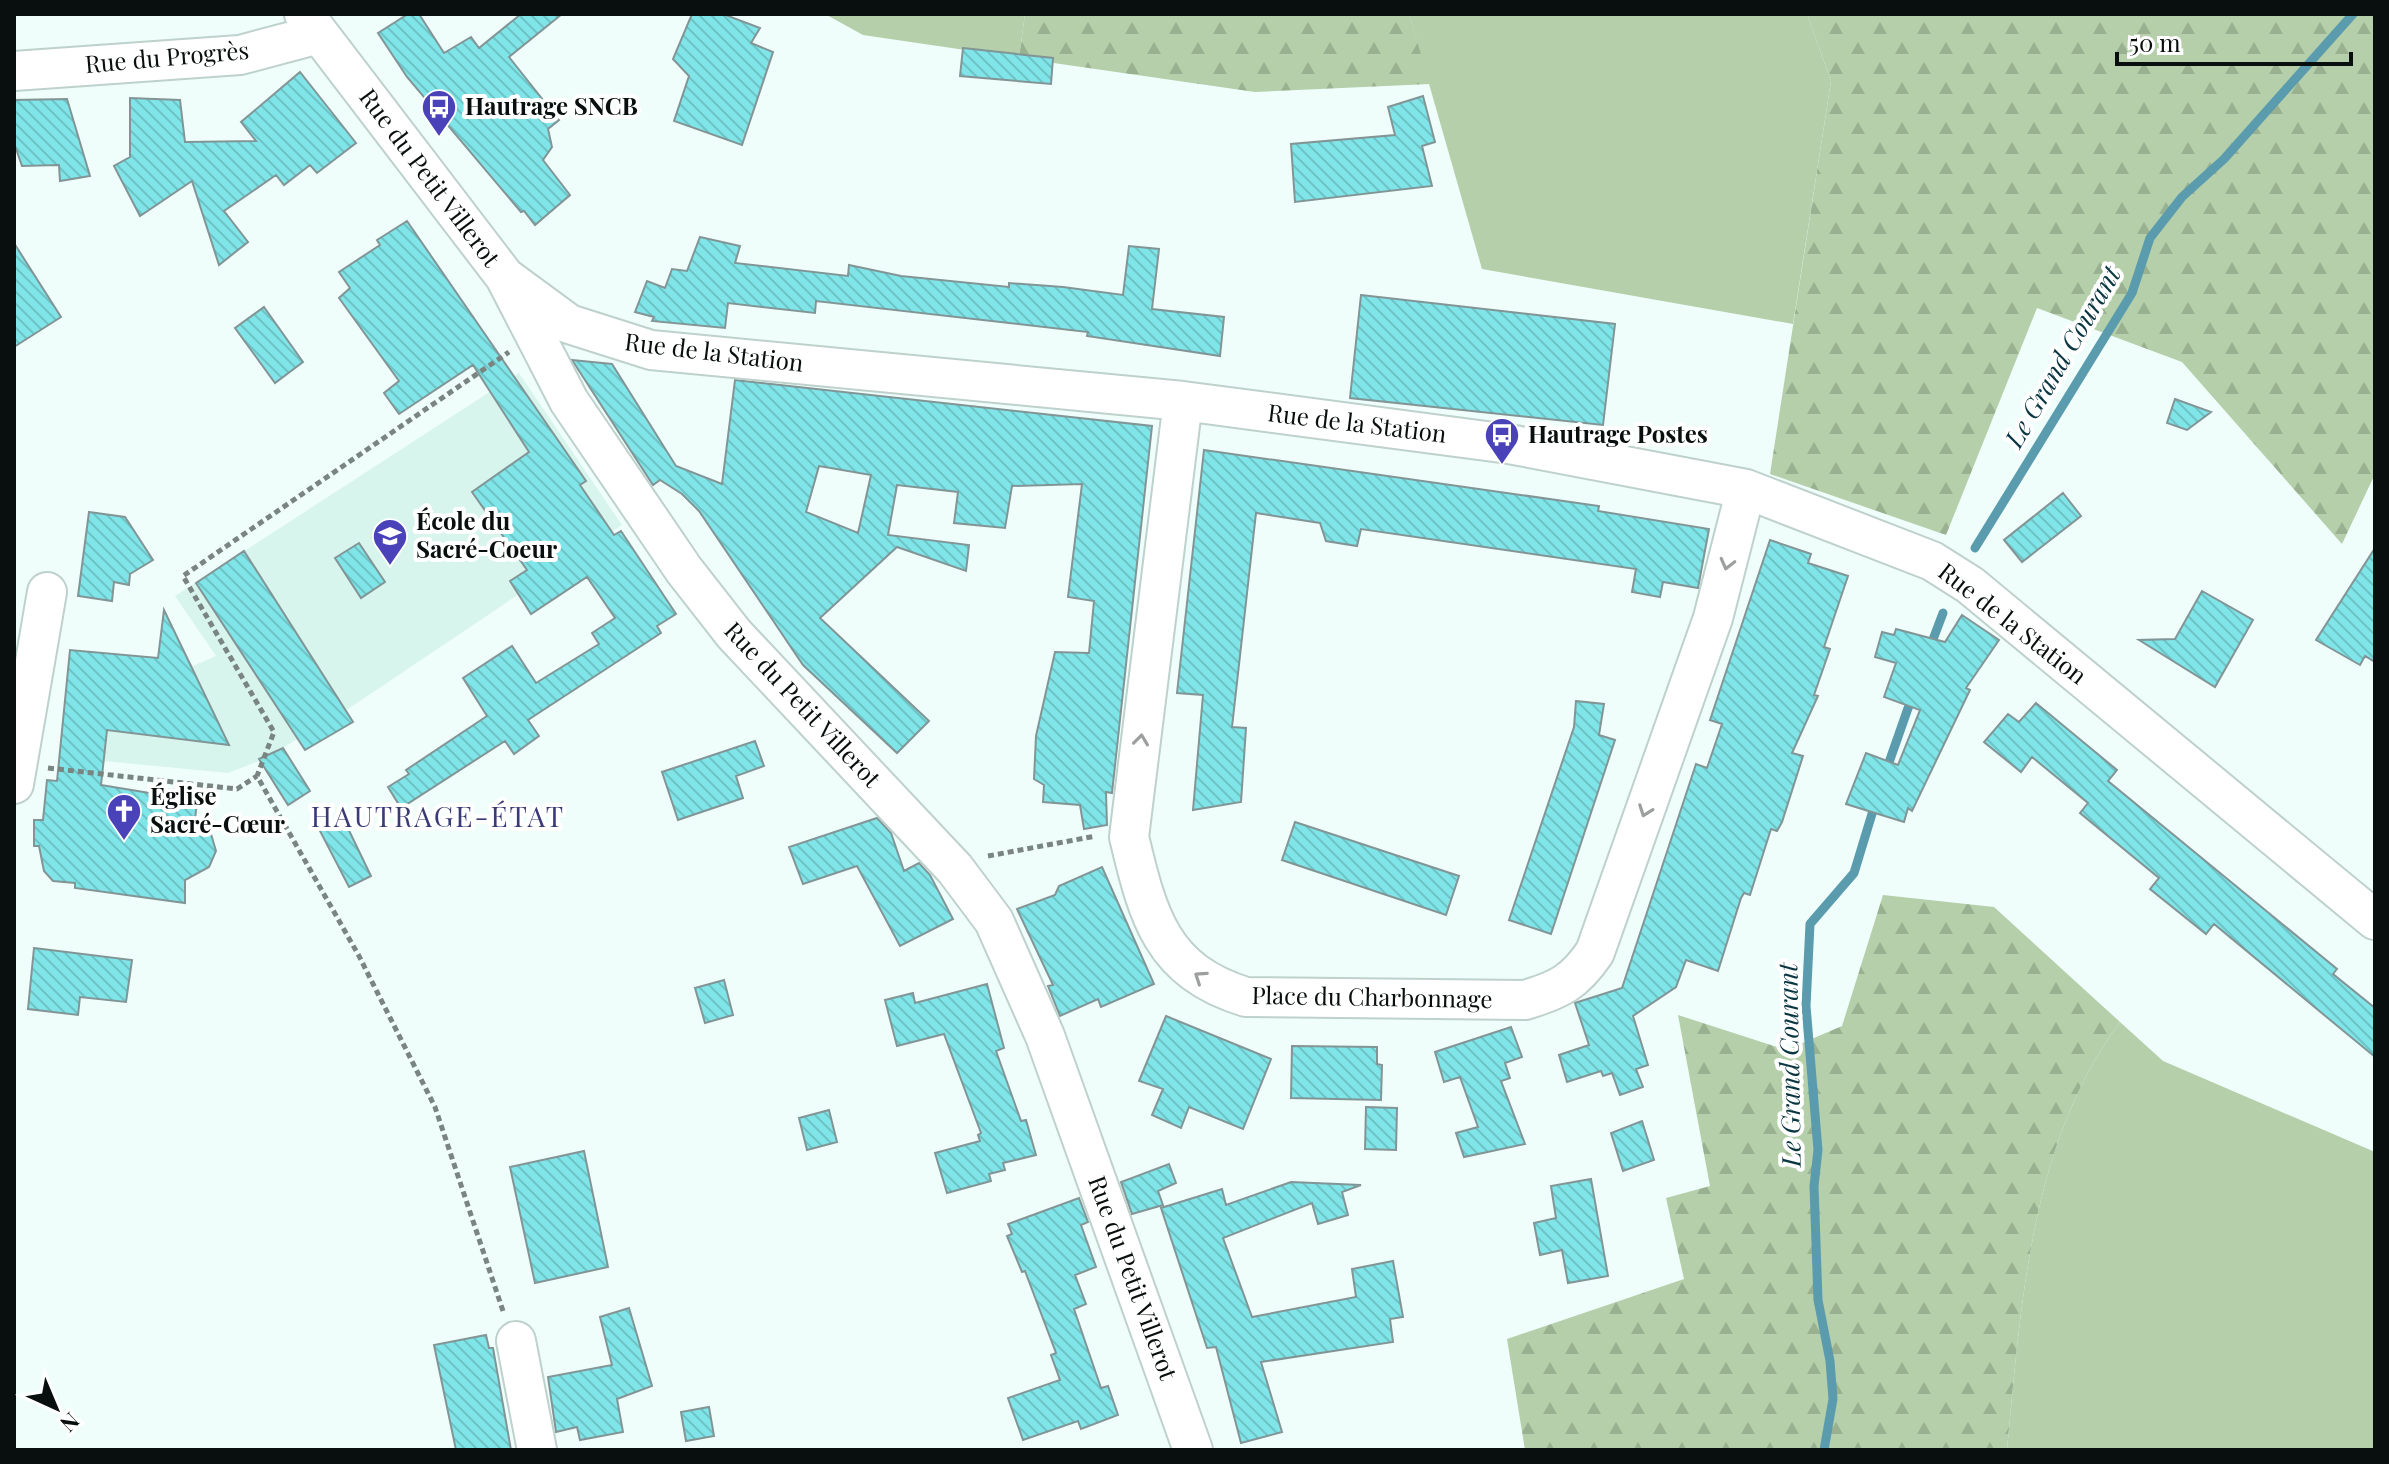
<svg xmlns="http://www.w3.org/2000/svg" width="2389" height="1464" font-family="'Playfair Display',serif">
  <defs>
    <pattern id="forest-firs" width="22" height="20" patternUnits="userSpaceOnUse" patternTransform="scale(2)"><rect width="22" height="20" fill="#b4cfa9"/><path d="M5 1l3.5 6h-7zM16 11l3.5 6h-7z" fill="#99b190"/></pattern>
    <pattern id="building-back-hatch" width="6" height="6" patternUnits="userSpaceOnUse" patternTransform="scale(2)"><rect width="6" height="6" fill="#80e5e8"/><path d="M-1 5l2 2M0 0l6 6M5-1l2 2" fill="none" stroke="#6dc3c6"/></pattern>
  </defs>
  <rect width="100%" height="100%" fill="#effefa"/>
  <path fill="#d8f5ed" d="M519,373L622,525L348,709L262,760L228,773L104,761L114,654L189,661L193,666L216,656L175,596Z"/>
  <path fill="#b4cfa9" d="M825,14H1025L1019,58L863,35Z
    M1409,14H1807L1831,81L1793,324L1482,269Z
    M2120,1022L2163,1061L2375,1152V1450H2007C2021,1305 2030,1143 2120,1022Z"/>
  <path fill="url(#forest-firs)" d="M1025,14H1409L1430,84L1255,92L1019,58Z
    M1807,14H2375V474L2342,544L2182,362L2037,308L1946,535L1770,474L1831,81Z
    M1883,895L1994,907L2120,1022C2030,1143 2021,1305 2007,1450H1525L1507,1339L1684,1279L1666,1198L1710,1186L1678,1015L1786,1050L1842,1026Z"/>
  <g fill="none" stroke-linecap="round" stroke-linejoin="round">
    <path stroke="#5a9cae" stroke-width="9" d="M1975,548L2132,293L2150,238L2182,197L2224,159L2353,14
      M1929,650L1943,613
      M1886,771L1913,694
      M1824,1450L1833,1399L1830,1361L1818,1300L1814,1186L1818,1150L1806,1006L1810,924L1854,873L1875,804"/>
  </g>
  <path fill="url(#building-back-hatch)" stroke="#829596" stroke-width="2" fill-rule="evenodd" d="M408,14H419L444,53L471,37L479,48L521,14H562L509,57L559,120L548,129L552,147L543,160L570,195L535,225L524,211L521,212L407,77L378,33Z
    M692,14H723L760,28L751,43L773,52L742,145L674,121L689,76L673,59Z
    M963,48L1053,58L1051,84L960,76Z
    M300,72L356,143L317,173L310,165L284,185L276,175L224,211L248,242L219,265L192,181L140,216L114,166L130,157V98L180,100L185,142L256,141L241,122Z
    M1423,96L1435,142L1422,146L1432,186L1295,202L1291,144L1395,135L1388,107Z
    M67,99L90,176L60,181L59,165L22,166L14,143V100Z
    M407,221L586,481L580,485L614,535L621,531L676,614L657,626L661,633L528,720L539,736L514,754L505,741L401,808L388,787L409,774L406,770L487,716L463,678L512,646L536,683L599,644L592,633L615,618L587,577L531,614L510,581L527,570L472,492L529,452L473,365L399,414L384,393L399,381L339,298L350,288L339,272L380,245L377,240Z
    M700,237L740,246L735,263L848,276L849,265L901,276L1009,287V283L1063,287L1123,295L1129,246L1159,249L1152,309L1224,317L1220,356L1087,336L1088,332L816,301L815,313L728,303L725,328L652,321L654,317L635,312L647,281L665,288L672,269L687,271Z
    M14,243L61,317L14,347Z
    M1361,295L1615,324L1603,425L1350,398Z
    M264,307L303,362L275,383L235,328Z
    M572,360L612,364L676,466L722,484L735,380L1152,426L1112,793L1106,792L1107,825L1084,829L1080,805L1043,802L1044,785L1034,779L1036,736L1055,652L1089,653L1094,601L1068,597L1082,484L1012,486L1005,528L954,523L958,492L897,485L888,535L969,545L966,571L897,547L820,618L929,721L897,753L803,665L699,511L682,494L660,480L653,485ZM819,466L871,475L858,533L806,512Z
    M2175,399L2211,412L2187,430L2167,423Z
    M1204,450L1599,506L1598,511L1709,529L1698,588L1663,582L1660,597L1632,592L1636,569L1361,529L1357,546L1326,541L1320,523L1256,513L1232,727L1246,728L1241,802L1193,810L1203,695L1177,693Z
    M2063,493L2081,516L2022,562L2004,540Z
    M89,512L125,517L153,560L130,574L129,585L114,582L112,601L78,596Z
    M1770,540L1811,554L1808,563L1848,576L1824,647L1830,649L1814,695L1818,696L1792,753L1803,756L1782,822L1777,831L1771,829L1750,895L1744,893L1741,898L1718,971L1686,960L1676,987L1633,1016L1648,1065L1636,1069L1643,1087L1620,1095L1612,1073L1603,1076L1601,1071L1567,1082L1559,1055L1589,1045L1575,1003L1622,988L1696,764L1707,768L1722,724L1710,720Z
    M359,543L385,582L361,598L335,558Z
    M2375,548V662L2365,656L2360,665L2316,640Z
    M244,551L353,722L305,750L196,583Z
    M2202,591L2253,620L2215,687L2139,640L2175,639Z
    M164,610L229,745L107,730L101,785L168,796L169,789L198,792L195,820L211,834L216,851L209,867L185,880V903L75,888V883L53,881L44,871L39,846H34V820H43L47,780L57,781L70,650L158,658Z
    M1962,615L1999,640L1966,688L1970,690L1912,811L1908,808L1904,822L1846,804L1866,753L1898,765L1920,710L1884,697L1896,663L1875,657L1882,632L1894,635L1896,629L1945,642Z
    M1576,701L1604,704L1599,735L1615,740L1551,934L1509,920L1574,727Z
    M2036,703L2117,770L2108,781L2337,969L2333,974L2375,1008V1057L2214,924L2206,934L2150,889L2159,878L2080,813L2088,803L2032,757L2021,772L1984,742L2008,714L2019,722Z
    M755,741L764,766L736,776L743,798L678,820L662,772Z
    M283,748L310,791L288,805L259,759Z
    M343,818L371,876L349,887L320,831Z
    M877,818L891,833L904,871L919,863L930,875L953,919L900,946L857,866L803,884L789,847Z
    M1295,822L1459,876L1446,915L1282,860Z
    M1102,867L1154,984L1101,1007L1098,999L1060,1016L1048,986L1053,985L1017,909L1055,895L1059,886Z
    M34,948L132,960L126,1002L80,997L78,1015L28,1009Z
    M724,980L733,1015L705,1023L695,988Z
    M987,984L1004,1048L996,1051L1021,1121L1026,1120L1036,1155L1003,1163L1005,1170L989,1174L991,1181L947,1193L935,1153L980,1141L978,1135L981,1133L944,1034L897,1046L885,1000L913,993L915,1003Z
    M1166,1016L1271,1059L1243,1129L1189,1107L1181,1128L1152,1115L1163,1089L1139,1081Z
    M1511,1027L1522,1057L1505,1063L1510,1078L1501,1081L1525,1144L1464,1157L1456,1133L1478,1127L1460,1077L1444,1082L1435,1052Z
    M1292,1046L1377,1047V1064L1382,1065L1381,1100L1291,1098Z
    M1366,1107L1397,1108L1396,1150L1365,1149Z
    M829,1110L837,1142L807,1150L799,1118Z
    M1642,1121L1654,1160L1623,1171L1611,1133Z
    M584,1151L608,1267L535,1283L510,1167Z
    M1169,1164L1176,1183L1158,1191L1163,1205L1132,1214L1121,1182Z
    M1591,1179L1608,1276L1568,1283L1562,1250L1540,1255L1534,1223L1556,1218L1551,1186Z
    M1291,1182L1361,1185L1342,1192L1348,1215L1318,1224L1312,1203L1223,1238L1252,1317L1356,1297L1352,1269L1393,1261L1403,1317L1390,1319L1393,1342L1261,1362L1282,1432L1241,1443L1216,1347L1207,1348L1161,1208L1222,1189L1226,1205Z
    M1079,1198L1088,1222L1081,1225L1096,1267L1075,1275L1086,1304L1074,1309L1101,1388L1108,1386L1118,1415L1081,1429L1078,1421L1023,1440L1008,1398L1060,1380L1051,1355L1056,1353L1025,1271L1022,1272L1007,1236L1012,1234L1008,1224Z
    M629,1308L652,1386L617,1399L623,1432L580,1440L577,1427L556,1432L548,1377L612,1365L600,1317Z
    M486,1335L489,1348H493L511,1450H456L434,1345Z
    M709,1407L714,1436L686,1441L681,1412Z"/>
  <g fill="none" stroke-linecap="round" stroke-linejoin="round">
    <g stroke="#bed1cc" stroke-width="42">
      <path id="minor" d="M304,14L505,277L569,401L684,570L734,634L955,869L994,921L1045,1036L1193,1450
        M14,71L240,55L319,34
        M505,277L569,324L651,350L1183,401L1509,444L1746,489L1932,561L1970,585L2375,920
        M1183,401L1129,837C1148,916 1161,971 1246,997L1525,1000C1559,990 1575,982 1595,952L1713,618L1746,489
        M14,784L47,592
        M516,1341L537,1450"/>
    </g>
    <path stroke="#7a8481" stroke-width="5" stroke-dasharray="6 4" stroke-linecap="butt" d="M48,768L237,789L257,776
      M988,856L1096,836
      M503,1311L435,1107L359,956L257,776L274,732L183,576L509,352"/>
    <use href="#minor" stroke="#fff" stroke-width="38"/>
  </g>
  <defs><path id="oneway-chevron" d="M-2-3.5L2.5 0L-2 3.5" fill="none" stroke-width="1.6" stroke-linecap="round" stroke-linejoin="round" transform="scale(2)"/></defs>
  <g stroke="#9d9f9f">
    <use href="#oneway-chevron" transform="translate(1727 564) rotate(104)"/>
    <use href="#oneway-chevron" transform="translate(1141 740) rotate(-83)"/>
    <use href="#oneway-chevron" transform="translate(1645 811) rotate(110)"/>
    <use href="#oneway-chevron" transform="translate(1200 977) rotate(-146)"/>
  </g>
  <defs>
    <g id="bus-pin" transform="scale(1.8)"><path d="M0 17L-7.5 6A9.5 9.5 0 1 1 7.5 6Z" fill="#4a42b8" stroke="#fff"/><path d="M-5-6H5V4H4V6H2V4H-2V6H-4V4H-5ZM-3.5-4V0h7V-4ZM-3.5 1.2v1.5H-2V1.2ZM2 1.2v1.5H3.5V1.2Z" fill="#fff"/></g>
    <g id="school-pin" transform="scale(1.8)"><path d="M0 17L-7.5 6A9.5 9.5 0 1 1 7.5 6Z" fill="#4a42b8" stroke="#fff"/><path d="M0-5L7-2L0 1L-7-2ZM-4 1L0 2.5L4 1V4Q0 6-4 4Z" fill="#fff"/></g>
    <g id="church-pin" transform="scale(1.8)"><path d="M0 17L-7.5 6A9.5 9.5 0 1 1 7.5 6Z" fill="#4a42b8" stroke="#fff"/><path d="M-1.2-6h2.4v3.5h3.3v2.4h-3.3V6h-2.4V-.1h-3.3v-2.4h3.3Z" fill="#fff"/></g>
  </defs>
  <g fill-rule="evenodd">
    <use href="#bus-pin" x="439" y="107"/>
    <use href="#bus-pin" x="1502" y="435"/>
    <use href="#school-pin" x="390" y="536"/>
    <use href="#church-pin" x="124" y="811"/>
  </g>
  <g text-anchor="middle" stroke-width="8" stroke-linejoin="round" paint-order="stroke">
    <g font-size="24" fill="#090f0e" stroke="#fff">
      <text transform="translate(167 58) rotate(-5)" y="8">Rue du Progrès</text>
      <text transform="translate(429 178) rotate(53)" y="8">Rue du Petit Villerot</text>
      <text transform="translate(714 353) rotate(7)" y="8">Rue de la Station</text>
      <text transform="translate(1357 424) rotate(7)" y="8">Rue de la Station</text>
      <text transform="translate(2012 624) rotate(38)" y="8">Rue de la Station</text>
      <text transform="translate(802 705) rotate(47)" y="8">Rue du Petit Villerot</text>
      <text transform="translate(1372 998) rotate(1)" y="8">Place du Charbonnage</text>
      <text transform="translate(1132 1278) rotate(70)" y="8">Rue du Petit Villerot</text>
    </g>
    <g font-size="24" font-weight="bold" fill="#090f0e" stroke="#fff" text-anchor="start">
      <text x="465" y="115">Hautrage SNCB</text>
      <text x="1528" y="443">Hautrage Postes</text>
      <text x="416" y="530">École du<tspan x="416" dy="28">Sacré-Coeur</tspan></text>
      <text x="150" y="805">Église<tspan x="150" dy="28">Sacré-Cœur</tspan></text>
    </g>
    <g font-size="26" font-style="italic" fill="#0a3641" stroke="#fff">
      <text transform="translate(2063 357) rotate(-60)" y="9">Le Grand Courant</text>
      <text transform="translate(1790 1065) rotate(-91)" y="9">Le Grand Courant</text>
    </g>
    <g font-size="28" letter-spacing="2" fill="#393a76" stroke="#fff">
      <text x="438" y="827">HAUTRAGE-ÉTAT</text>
    </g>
  </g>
  <rect width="2389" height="1464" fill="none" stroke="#090f0e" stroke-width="32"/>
  <g transform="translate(56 1408) rotate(136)" stroke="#ffffff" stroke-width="6" paint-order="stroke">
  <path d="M0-6L14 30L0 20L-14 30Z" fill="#090f0e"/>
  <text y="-12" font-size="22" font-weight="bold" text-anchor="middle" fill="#090f0e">N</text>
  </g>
  <path d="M2117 52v12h234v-12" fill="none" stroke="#090f0e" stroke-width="4"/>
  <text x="2129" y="52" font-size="24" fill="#090f0e" stroke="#ffffff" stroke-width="6" paint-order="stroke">50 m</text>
</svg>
